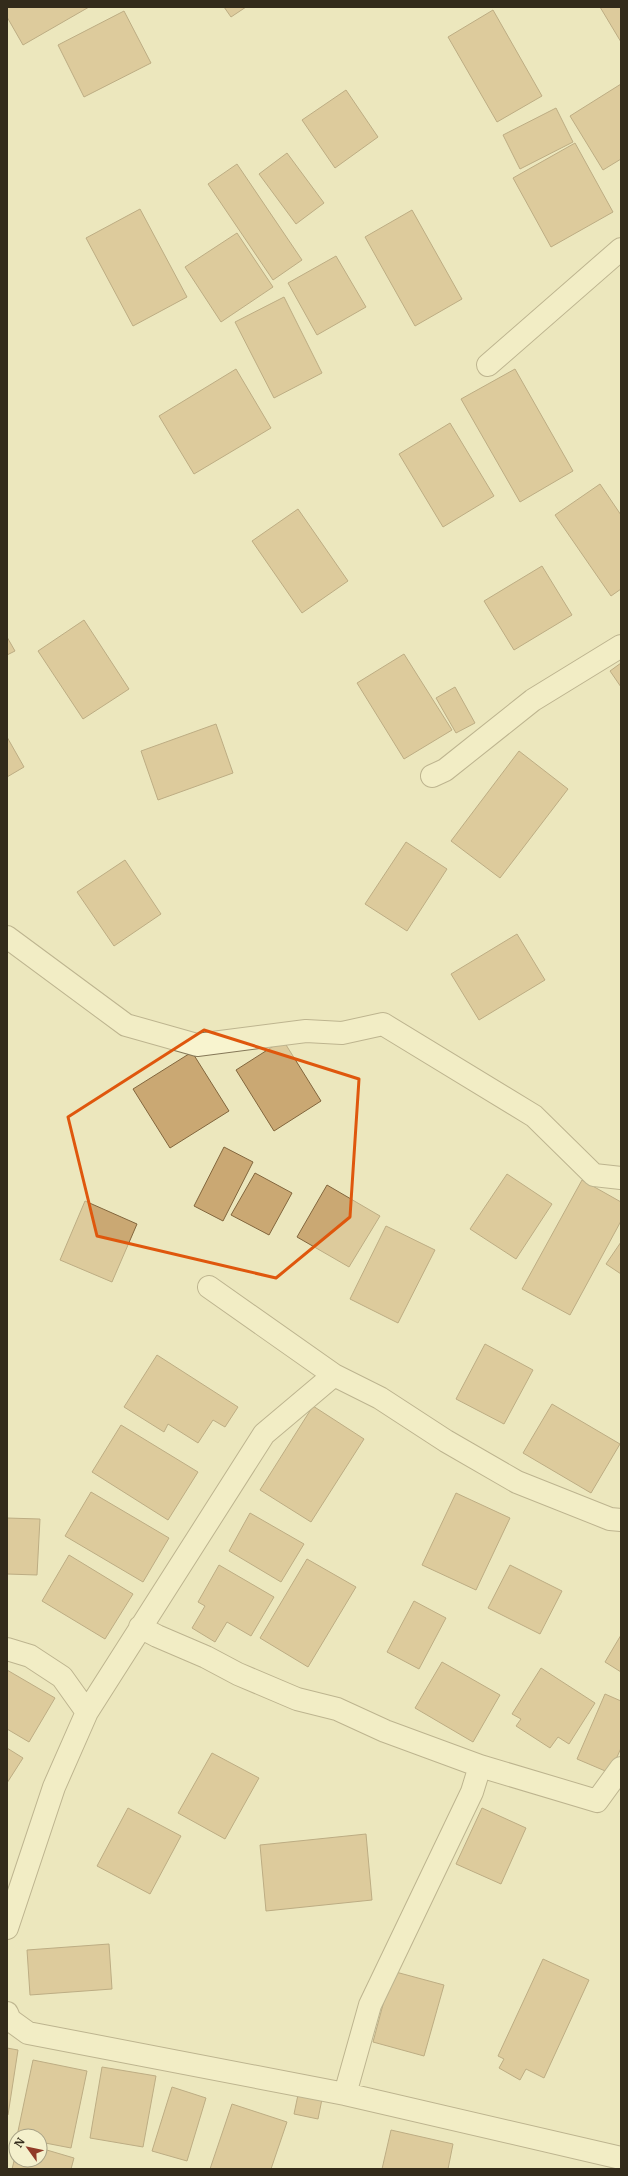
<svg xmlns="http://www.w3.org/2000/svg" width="628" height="2176" font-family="Merriweather,serif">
  <rect width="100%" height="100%" fill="#ece7bd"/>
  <path fill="#caa873" stroke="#82663d" d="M7,7H89L23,45L7,17Z
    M224,7H246L231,17Z
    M600,7H621V42Z
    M493,10L542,96L497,122L448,37Z
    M124,11L151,63L84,97L58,45Z
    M621,84V159L603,170L570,116Z
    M346,90L378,137L335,168L302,120Z
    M556,108L573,142L520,169L503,135Z
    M575,143L613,212L551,247L513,178Z
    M287,153L324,203L296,224L259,174Z
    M237,164L302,260L273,280L208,184Z
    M140,209L187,297L133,326L86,238Z
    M412,210L462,299L415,326L365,237Z
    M237,233L273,287L221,322L185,267Z
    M336,256L366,307L317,335L288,283Z
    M284,297L322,373L274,398L235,322Z
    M236,369L271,428L194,474L159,416Z
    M515,369L573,471L520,502L461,399Z
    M450,423L494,496L443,527L399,454Z
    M600,484L621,515V589L611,596L555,515Z
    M298,509L348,581L302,613L252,541Z
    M542,566L572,615L514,650L484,601Z
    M84,620L129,689L83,719L38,651Z
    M7,637L15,651L7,655Z
    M404,654L452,730L404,759L357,683Z
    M621,663V687L610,671Z
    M455,687L475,723L456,733L436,698Z
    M216,724L233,773L158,800L141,751Z
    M7,737L24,767L7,777Z
    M519,751L568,789L500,878L451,841Z
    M406,842L447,869L407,931L365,904Z
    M125,860L161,914L114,946L77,892Z
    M517,934L545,980L479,1020L451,974Z
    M283,1040L321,1101L274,1131L236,1070Z
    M192,1052L229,1111L170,1148L133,1089Z
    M224,1147L253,1162L223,1221L194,1206Z
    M255,1173L292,1193L269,1235L231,1215Z
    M507,1174L552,1204L516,1259L470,1229Z
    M582,1180L621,1202V1221L570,1315L522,1289Z
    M327,1185L380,1216L349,1267L297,1237Z
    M85,1201L137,1224L112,1282L60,1260Z
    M386,1226L435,1250L398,1323L350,1299Z
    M621,1242V1274L606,1264Z
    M485,1344L533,1370L504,1424L456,1399Z
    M157,1355L238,1407L225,1427L213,1420L198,1443L168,1424L164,1432L124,1407Z
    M552,1404L620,1444L591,1493L523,1453Z
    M313,1406L364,1439L311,1522L260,1490Z
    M121,1425L198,1472L168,1520L92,1472Z
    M91,1492L169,1538L143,1582L65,1536Z
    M456,1493L510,1518L476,1590L422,1565Z
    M250,1513L304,1544L281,1582L229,1551Z
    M7,1518L40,1519L37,1575L7,1574Z
    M69,1555L133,1594L105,1639L42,1601Z
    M307,1559L356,1587L308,1667L260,1638Z
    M219,1565L274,1597L251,1636L227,1622L215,1642L192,1628L205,1606L198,1602Z
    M510,1565L562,1591L540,1634L488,1608Z
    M414,1601L446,1618L419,1669L387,1652Z
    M621,1635V1672L605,1662Z
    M442,1662L500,1695L473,1742L415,1708Z
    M541,1668L595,1703L569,1744L558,1737L550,1748L516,1726L521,1719L512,1714Z
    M7,1670L55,1698L29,1742L7,1729Z
    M605,1694L621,1701V1748L610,1773L577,1759Z
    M7,1748L23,1758L7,1783Z
    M212,1753L259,1778L225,1839L178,1813Z
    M128,1808L181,1836L150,1894L97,1866Z
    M482,1808L526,1828L501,1884L456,1864Z
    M366,1834L372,1900L266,1911L260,1845Z
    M109,1944L112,1989L30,1995L27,1950Z
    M543,1959L589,1980L544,2078L526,2069L520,2080L499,2068L504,2059L498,2056Z
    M392,1971L444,1985L424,2056L373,2042Z
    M7,2048L18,2050L8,2115H7Z
    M33,2060L87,2071L71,2148L40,2142V2136H17Z
    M102,2067L156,2076L143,2147L90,2138Z
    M172,2087L206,2098L187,2161L152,2151Z
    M299,2090L323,2094L318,2119L294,2114Z
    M232,2104L287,2122L271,2169H210Z
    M391,2130L453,2144L448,2169H382Z
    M40,2148L74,2158L71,2169H12L16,2153V2160H40Z"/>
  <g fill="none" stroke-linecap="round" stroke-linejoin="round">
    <g stroke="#847757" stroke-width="24">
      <path id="minor" d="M488,365L621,249
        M432,776L445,770L533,700L621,646
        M7,937L126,1025L197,1045L306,1031L342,1033L383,1024L534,1116L594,1175L621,1178
        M209,1287L334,1375L380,1398L446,1441L517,1482L610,1519L621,1520
        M140,1627L157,1636L206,1657L238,1674L297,1699L337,1709L385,1731L480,1766
        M7,1649L30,1656L62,1677L87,1712
        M7,1928L54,1787L87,1712L264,1434L334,1375
        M7,2013L10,2020L28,2033L345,2094L621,2158
        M345,2094L370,2005L472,1792L480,1766L597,1801L621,1768"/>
    </g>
    <use href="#minor" stroke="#f8f4cf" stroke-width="22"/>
  </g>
  <path d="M0 0H628V2176H0ZM204,1030L359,1079L350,1217L276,1278L97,1236L68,1117Z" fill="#ece7bd" fill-opacity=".55" fill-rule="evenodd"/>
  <path fill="none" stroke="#df570d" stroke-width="3" stroke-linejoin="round" d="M204,1030L359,1079L350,1217L276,1278L97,1236L68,1117Z"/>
  <rect width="628" height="2176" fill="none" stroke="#332b1b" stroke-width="16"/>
  <g transform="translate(28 2148) rotate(303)"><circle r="19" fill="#f4f0cc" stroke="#a7a185"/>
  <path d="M0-3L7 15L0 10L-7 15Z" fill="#913b28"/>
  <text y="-6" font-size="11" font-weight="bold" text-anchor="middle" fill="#332b1b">N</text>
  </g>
</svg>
